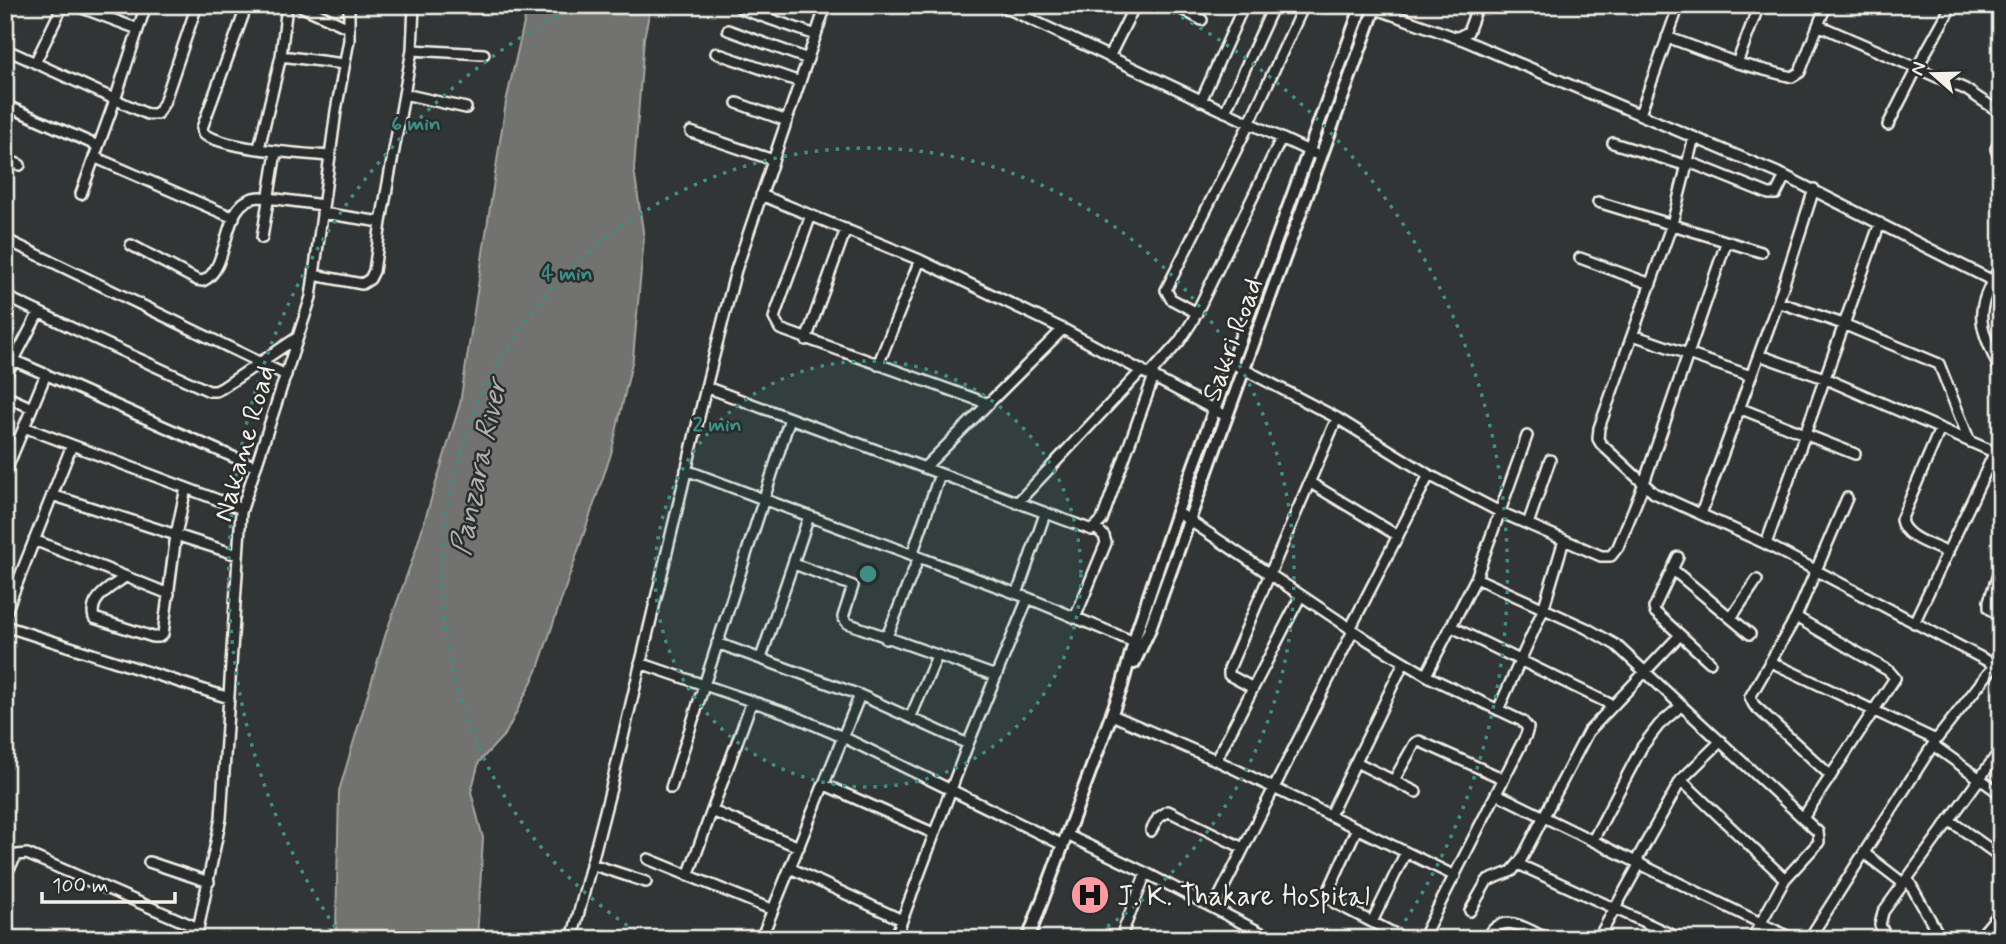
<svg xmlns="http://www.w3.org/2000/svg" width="2006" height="944" font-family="Mynerve,sans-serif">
  <rect width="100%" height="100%" fill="#323535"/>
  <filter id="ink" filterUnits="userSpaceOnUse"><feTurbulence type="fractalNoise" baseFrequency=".0143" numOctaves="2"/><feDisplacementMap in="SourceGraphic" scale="14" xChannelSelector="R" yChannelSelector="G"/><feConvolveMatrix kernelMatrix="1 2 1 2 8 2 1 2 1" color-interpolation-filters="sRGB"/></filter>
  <g filter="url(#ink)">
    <path fill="#727370" stroke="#a6a5a0" stroke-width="2" d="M528,5H651L644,38L634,169L644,238L633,358L611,454L537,671L506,733L479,762L471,792L483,838L477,939H333L336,928L339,791L386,633L415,552L460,404L506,102Z"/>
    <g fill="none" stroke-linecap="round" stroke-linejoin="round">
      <g stroke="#f4f1e8" stroke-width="14">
        <path id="minor" d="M74,5L138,29
          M247,5L202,128L203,134C232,150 296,153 330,156
          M298,5L349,28
          M737,5L744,10L816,35
          M811,5L825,10
          M1000,5L1315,154
          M1174,5L1202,20
          M1365,5L1466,41L1785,176L2001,285
          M1025,17L1031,5
          M1818,25L1965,89L2001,113
          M728,30L808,59
          M1458,37L1468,32L1478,5
          M1667,37L1737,63L1792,77L1800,72L1826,5
          M5,49L147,114H157L164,103L197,5
          M412,50L484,54
          M716,53L800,82
          M281,56L344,64
          M1109,57L1135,5
          M35,63L63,5
          M1737,63L1759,5
          M404,94L466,108
          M1201,101L1244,5
          M737,103L787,121
          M5,105L98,146
          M1225,112L1274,5
          M1640,114L1679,5
          M1888,125L1917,68L1952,5
          M691,132L773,160
          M1694,137L1672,224L1599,428L1598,439L1601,444L1654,493L1766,544L1995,665
          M2001,139L1996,149L2001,161
          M1613,143L1688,166
          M259,148L281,56L287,5
          M94,157L234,218
          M5,159L20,165
          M1689,162L1769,194H1776L1785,176
          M81,194L115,100L146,5
          M761,195L920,260L1063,329L1226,416
          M1598,202L1761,252
          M322,213L381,222
          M811,215L777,309L774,318L780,329L989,404
          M262,238L276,152
          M5,239L286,375
          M131,245L197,280L203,281C233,267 219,197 261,197L323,205
          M1580,258L1651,284
          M2001,266C1971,315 1980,324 2001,373
          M314,275L362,284L370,279L374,271L381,222L412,50L414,5
          M5,296L74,329L209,391H216L222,388L298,337
          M1778,302L1843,324L1939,364L1970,442
          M1197,313L1171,299L1166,290L1249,124L1304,5
          M1633,335L1751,376
          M806,340L846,229
          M1759,355L1824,378L1994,452
          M13,360L256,467
          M1232,363L1337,418L1429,475L1500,512L1601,556H1611L1618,547L1643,486L1726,243
          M878,365L920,260
          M1150,374L1179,342L1192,322L1281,139
          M5,377L39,312
          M706,387L1092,530L1102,520L1154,376
          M5,396L32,408
          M1739,408L1855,454
          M24,427L242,509
          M1940,429L1901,520C1904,538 1933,545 1948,553
          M924,468L1063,329
          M686,470L1028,598L1134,642
          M5,473L46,374
          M1309,482L1398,536
          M52,495L238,555
          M1017,503L1142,370
          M1177,512L1369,641L1431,678L1522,721L1528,728L1526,735L1422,939
          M1701,514L1778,302L1814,189
          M1528,524L1550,460
          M34,540L169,594
          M1766,544L1880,223
          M912,555L940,474
          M1678,557L1654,608L1655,612L1710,662
          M794,564L853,586L843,617L847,623L996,676
          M2001,566L1989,601V608L1994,612L2001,614
          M1672,569L1750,634
          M125,577C112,587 88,598 94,618L153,637H159L163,634L176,535L186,488
          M1476,578L1586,628L1616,645L1818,832L1819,842L1785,879L1752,939
          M5,581L16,585
          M1017,594L1045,514
          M5,614L72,445
          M1796,617L1889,671L1895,678L1803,818
          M1075,618L1106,543L1104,536L1096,528
          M1731,618L1757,580
          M1914,623L2001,439
          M5,626L229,698
          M1452,627L1612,705
          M1350,629L1429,475
          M886,639L919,557
          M717,643L860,695L968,744
          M761,658L809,516
          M1771,662L1936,740
          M640,663L789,714L845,738L1063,845
          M1426,675L1476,578L1527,436
          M1253,688L1229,675V669L1337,418
          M1498,710L1543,610L1564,540
          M1112,715L1216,760L1455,876
          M911,716L937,656
          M1933,745L2001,794
          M1216,760L1300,597
          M1356,762L1416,792
          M1831,776L1754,705L1750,697L1796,617L1847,498
          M1394,780L1415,743L1419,741L1504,779
          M1681,780L1785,879
          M825,785L933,833
          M671,788L790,418
          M1497,794L1793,939
          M712,811L799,847
          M1330,815L1404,662
          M1949,820L2001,857
          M1357,828L1329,890L1330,897L1335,903L1405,939
          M1151,831L1158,818L1168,811L1243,848
          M1067,835L1146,873L1273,939
          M1593,840L1642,747L1659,725L1682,705
          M1864,853L1903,883
          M648,859L773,910
          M1636,861L1681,780L1721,741
          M149,862L209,882
          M591,864L646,882
          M1518,864L1681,939
          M790,868L902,920
          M5,875L17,855L27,854L198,928
          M688,876L752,701
          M1907,878L1941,939
          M1214,907L1353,631
          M1470,911L1487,881L1512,871L1521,860L1588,732L1680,635
          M1372,922L1406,852
          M602,936L611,939
          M196,939L221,818L241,512L311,297L336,111L349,40V5
          M572,939L611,788L708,379L736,270L826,5
          M761,939L860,695
          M895,939L968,744L1028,598
          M1120,939L1146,873
          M1487,939C1501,910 1526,928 1547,939
          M1598,939L1640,863
          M1809,939L1936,740L2001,657
          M1887,939L1880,925L1883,912L2001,749
          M1978,939L1997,916H2001"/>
      </g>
      <g stroke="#f4f1e8" stroke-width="16">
        <path id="major" d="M1134,663L1149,631L1376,5
          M1028,939L1122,686L1137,631L1177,512L1362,5"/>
      </g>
      <use href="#minor" stroke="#2a2d2e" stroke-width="9"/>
      <use href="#major" stroke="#2a2d2e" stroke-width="10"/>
    </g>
  </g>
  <circle cx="868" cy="574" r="213" fill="#3d8f86" fill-opacity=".12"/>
  <g fill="none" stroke="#3d8f86" stroke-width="3.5" stroke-dasharray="3.5 7">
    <circle cx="868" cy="574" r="213"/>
    <path d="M645 937A426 426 0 1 1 1091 937"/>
    <path d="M341 936A639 639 0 0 1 573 7M1163 7A639 639 0 0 1 1395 936"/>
  </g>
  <defs>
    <g id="hospital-disc" transform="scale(2.0125)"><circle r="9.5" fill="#ff9aa2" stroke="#2a2d2e"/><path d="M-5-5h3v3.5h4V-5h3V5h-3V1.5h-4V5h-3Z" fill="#111"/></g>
  </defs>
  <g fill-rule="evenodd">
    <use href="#hospital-disc" x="1090" y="895"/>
  </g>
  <g text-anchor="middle" stroke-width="5" stroke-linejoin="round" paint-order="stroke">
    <g font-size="28" fill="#f4f1e8" stroke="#2a2d2e">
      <text transform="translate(1231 339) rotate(-70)" y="10">Sakri Road</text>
      <text transform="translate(243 443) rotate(-74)" y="10">Nakane Road</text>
    </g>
    <g font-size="28" fill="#f4f1e8" stroke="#2a2d2e" text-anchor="start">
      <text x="1117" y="905">J. K. Thakare Hospital</text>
    </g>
    <g font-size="30" font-style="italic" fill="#b3b2ac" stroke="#2a2d2e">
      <text transform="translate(478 467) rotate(-78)" y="10">Panzara River</text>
    </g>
  </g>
  <circle cx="868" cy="574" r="10" fill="#3d8f86" stroke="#2a2d2e" stroke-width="3.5"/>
  <g font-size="21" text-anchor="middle" font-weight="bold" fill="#3d8f86" stroke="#2a2d2e" stroke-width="5" stroke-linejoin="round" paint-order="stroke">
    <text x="416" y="130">6 min</text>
    <text x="567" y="280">4 min</text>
    <text x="717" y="431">2 min</text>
  </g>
  <rect width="2006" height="944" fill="none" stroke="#2a2d2e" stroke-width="28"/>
  <rect x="14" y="14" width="1978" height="916" fill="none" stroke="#f4f1e8" stroke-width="2.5" filter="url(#ink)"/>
  <g transform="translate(1933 74) rotate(290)" stroke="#2a2d2e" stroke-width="5" paint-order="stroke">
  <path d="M0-5L12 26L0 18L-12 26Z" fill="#f4f1e8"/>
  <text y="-10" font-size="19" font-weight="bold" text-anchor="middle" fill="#f4f1e8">N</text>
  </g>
  <path d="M42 892v10h133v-10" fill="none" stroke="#f4f1e8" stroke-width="3.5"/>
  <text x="52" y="892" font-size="21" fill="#f4f1e8" stroke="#2a2d2e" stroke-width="5" paint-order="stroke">100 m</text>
</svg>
